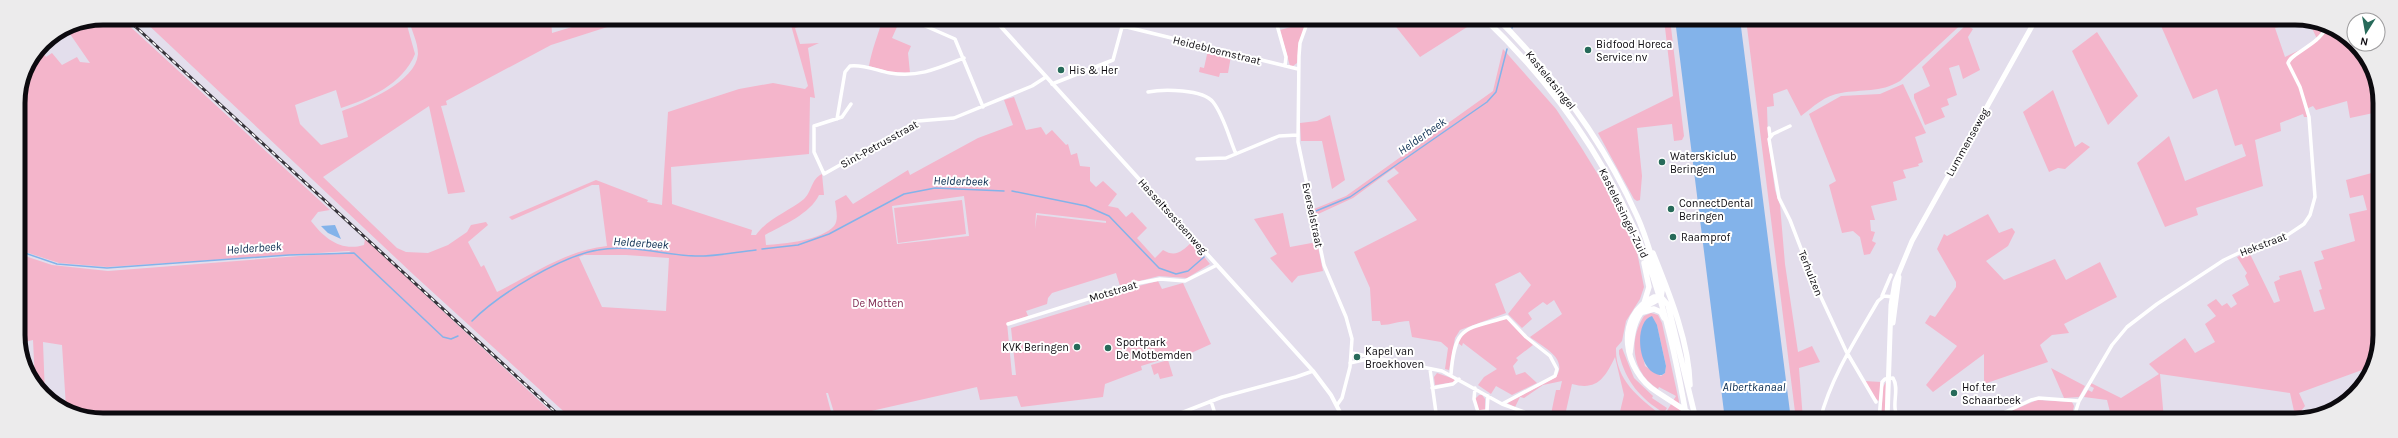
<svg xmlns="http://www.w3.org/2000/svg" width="2398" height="438" font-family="Karla,sans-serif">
  <rect width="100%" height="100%" fill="#e3deec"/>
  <path fill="#f4b5cb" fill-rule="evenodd" d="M103,18H120L135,31L330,210L318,212L311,221C324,238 341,252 364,245L365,239L559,419H91L66,407L62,345L43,342L45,396L43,395L35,381L33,340L20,343L19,254L52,265L108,271L351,252L349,251L107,267L59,263L19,250L18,102L25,70L40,47L46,57L52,53L62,65L77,57L80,62L90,63L70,34L75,30L72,24L78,23L81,27L88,21Z
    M141,18H405L415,54C403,84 369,99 341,108L336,90L295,105L300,124L321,145L348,137L342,111C364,103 416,82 418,54C418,42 411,29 408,18H551L552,33L602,18H621L623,22L551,45L446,101L447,105L441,106L465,192L448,194L429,106L323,177L397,248L406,252L428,253L448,245L467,232L471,225L486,222L488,225L468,242L481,267L484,265L497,292C533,274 567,250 607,246L599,185H592L512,220L509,217L596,180L648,200L647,202L662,205L668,112L739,89L773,83L805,89L808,86L789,18H799L798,27L795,28L800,44L819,43L808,48L815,98L810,97L809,154L671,167L672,204L752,230L751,235H756C768,218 788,212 804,199C812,192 811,179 822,174L824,195H819C810,214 783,225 765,235L766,245C784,244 822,240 834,226C839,220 836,209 835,201L846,195L853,204L908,170L910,175L978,138L1013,125L1004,100L1014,97L1026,130L1041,127L1046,135L1052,130L1066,145L1068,144L1071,155L1077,153L1080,166L1090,167V181L1096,187L1103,181L1117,194L1108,206L1118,208L1126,217L1132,212L1147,228L1137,238L1155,258L1163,250C1176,258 1182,251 1192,242L1210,264L1187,278L1159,276L1120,286L1116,273L1052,293L1048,298L1047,304L1026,311L1028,316L1007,323L1012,375H1016L1011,328L1113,297L1112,293L1158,281L1162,289L1183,283L1211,344L1189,354L1187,352L1141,366L1142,370L1105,384L1103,397L1021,407L1017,396L980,400L977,387L836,419L828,393H826L833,419H572L415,276ZM964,196L969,236L897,244L892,206ZM1036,213L1106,221V223L1037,215L1035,229ZM584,255H626L669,258L666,311L602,307L579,257Z
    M883,18H901L892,38L911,46L908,53L910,73L890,72L869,66C872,49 878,35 883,18Z
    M1364,18H1392L1394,23V18H1472L1475,22L1420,57L1393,23L1363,27Z
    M1664,19H1670L1684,136L1682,140L1674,141L1672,124L1637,128L1642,176L1640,200L1637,201L1634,199L1598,133L1673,96Z
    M1746,19H1967L1900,81C1880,93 1862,89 1841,93C1825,95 1813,107 1801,116L1787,89L1773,94L1774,106L1767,107L1768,140L1775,190L1780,205L1785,264L1798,352L1812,346L1820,362L1799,368L1803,420H1796Z
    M2158,19H2289L2290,24L2275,28L2285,57L2318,41L2311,26L2315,25L2311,21L2351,39L2378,86V89L2374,91L2378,112L2350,118L2347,101L2316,110L2313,106L2306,109L2308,117H2304L2303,114L2280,123L2281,131L2255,140L2263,186L2196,208L2198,215L2165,227L2137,163L2169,136L2185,181L2246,156L2242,144L2235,146L2217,89L2193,99Z
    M1305,23L1297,63L1293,66H1290L1280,30Z
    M1966,25L1973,29L1968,37L1980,70L1963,79L1959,65L1949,68L1957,95L1947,99L1949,105L1941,108L1945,117L1925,125L1914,98V94L1930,86L1922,67Z
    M2097,32L2138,96L2108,125L2072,51Z
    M1503,49L1556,109L1581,147L1602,181L1637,252L1644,287L1640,299L1626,321L1622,341L1616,348C1615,379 1638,397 1660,414V418L1618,420L1624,395L1615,357C1605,378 1597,391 1572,384L1564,420L1550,419L1556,390H1560L1562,381L1543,385L1524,398L1520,397L1515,407L1507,403L1556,377C1569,358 1541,346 1530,337L1562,314L1554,300L1547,305L1543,302L1528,313L1532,319L1522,328L1508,314L1531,285L1520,272L1495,284L1506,313L1460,330L1455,338L1449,370L1445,369L1448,348L1441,342L1412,337L1409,321C1398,321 1391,325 1381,325L1380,321H1372L1370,288L1354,252L1417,220L1387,181L1399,173L1394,168L1353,198L1316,215L1314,209L1346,196L1493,91Z
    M1208,50L1231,56L1228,73H1220L1219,77L1199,72L1200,67L1204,68Z
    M1903,84L1926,133L1915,137L1923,162L1918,164L1919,166L1903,170L1906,178L1893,182L1897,200L1871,206L1875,220H1870L1871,231L1875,232L1872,241L1876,243L1870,254L1864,255L1860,237L1853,231L1842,233L1829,185L1836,181L1809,114L1841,96L1880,94Z
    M2053,90L2075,147L2082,142L2090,147L2065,169L2058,168L2049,172L2023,112Z
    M1330,115L1345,180L1332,189L1322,141H1301L1300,123L1317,121Z
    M2379,171V347L2371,373L2366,380L2362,370L2299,393L2305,406L2301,411L2303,418L2296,420L2290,393L2160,374L2164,420H2112L2107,400L2084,397L2088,390L2092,392L2094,388L2090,386L2091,383L2121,398L2159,374L2149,364L2185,338L2195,353L2215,342L2205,324L2216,316L2207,305L2216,299L2222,306L2227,303L2231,308L2237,304L2232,295L2249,285L2245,276L2247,273L2237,257L2249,252L2274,303L2280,301L2274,282L2280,279L2279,276L2301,270L2314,312L2325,309L2319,290L2322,289L2314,262L2324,259L2321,251L2355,241L2349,214L2367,210L2363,195L2350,198L2346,180Z
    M962,200L966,234L898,243L894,208Z
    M1283,213L1290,247L1317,242L1323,271L1298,276L1292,283L1270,258L1277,254L1254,219Z
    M1988,214L1999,233L2012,228L2015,232L2008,246L1986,261L2004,280L2055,259L2066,280L2100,262L2117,297L2064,324L2069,333L2052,335L2040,345L2048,362L1984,384V354L1933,392L1926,385L1957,346L1925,323L1930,315L1935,317L1956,287V282L1937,249L1944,234L1947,236Z
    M1651,313L1658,315L1662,323L1683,420H1676L1665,414L1676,396L1659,387L1658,389C1632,373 1628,341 1644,316ZM1657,325L1666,366L1665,373L1661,376L1645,366L1641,348V333Z
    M1503,319H1508L1533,345L1516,358L1518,360L1513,366L1516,375L1525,372L1537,383L1512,395L1496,386L1491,394L1478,385L1484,377L1497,369L1463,343L1462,346L1458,343C1464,326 1487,324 1503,319Z
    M1622,348L1634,378L1653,396L1652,398L1667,408L1664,413C1640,398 1626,382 1619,354V350Z
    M1168,360L1173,376L1160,379L1158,373L1154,375L1151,365Z
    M2051,368L2085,386L2079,397L2064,398Z
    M1437,373L1454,379L1455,382L1435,385L1434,377Z
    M1864,381L1881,382L1879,401L1876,399Z
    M1886,382L1885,420H1881L1883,387Z
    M1479,395H1482L1485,399V411H1479L1475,399Z
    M2037,400L2072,402L2074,406L2071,420H2004L2002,415Z"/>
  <path fill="#83b3ea" d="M1675,19H1740L1791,420H1725Z
    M335,225L341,239L328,233L321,226Z
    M1652,316L1657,325L1666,366L1665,373L1662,375C1637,375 1633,321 1652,316Z"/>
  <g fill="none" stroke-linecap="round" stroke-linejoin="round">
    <path stroke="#83b3ea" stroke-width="1.5" d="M1512,28L1515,18
      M1012,191L1086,206L1109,216L1159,268L1176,274L1188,271L1204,257
      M1316,211L1350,197L1487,102L1496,92L1507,49
      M762,249L798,245L829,234L904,194L935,188L1004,191
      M19,251L57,264L107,268L289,255L354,253L443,337L451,339L458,336
      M472,321C499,294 561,256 598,250C629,244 664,255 695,256C715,257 736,252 756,250"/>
    <path stroke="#fff" stroke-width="3.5" d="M907,18L955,39L983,107
      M1090,18L1298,69
      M1275,18L1286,57L1285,66
      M1309,18L1300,43L1299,56L1298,142L1324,265L1346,317L1352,339L1350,367L1342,398L1337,405
      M1052,84L1113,60L1122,27
      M1148,92C1163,89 1203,89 1213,102C1224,116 1229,138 1236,154
      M851,104L842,117L814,126V152L824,174L918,121L954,118L1032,86L1046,77
      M837,119L845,72L850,66C863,64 878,71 890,73C918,78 939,68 964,58
      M1790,126L1773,134L1769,139L1779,198L1790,220L1813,280L1846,351L1876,402
      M1769,128L1770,136
      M1197,159L1226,158L1279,136L1298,135
      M1882,296L1891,275
      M1008,324L1139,283L1160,279L1185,281L1217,265
      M1352,353L1442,371L1502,404L1546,420
      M1350,363L1372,358
      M1430,369L1437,420
      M1451,374C1455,325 1464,330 1507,317L1526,337L1550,356L1557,369L1555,376L1502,404
      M1432,388L1453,384L1459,379
      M1475,388L1474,399L1478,412L1487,411L1488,396
      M1211,401L1217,420
      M968,420L997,416
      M1163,420L1222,397L1296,377L1313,371
      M1659,420H1674
      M1820,420C1831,377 1856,339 1878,301L1884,296L1894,297
      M1879,420L1882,382L1885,379L1893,378C1901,391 1888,409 1901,420
      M1988,420L2031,400L2039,398L2079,401
      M2073,420L2079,401L2092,379L2112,345L2127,327L2157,304L2224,260L2243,251L2283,238L2304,224L2310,215L2315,197L2309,117L2300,87L2288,63C2290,54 2318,45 2326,28"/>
    <path stroke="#fff" stroke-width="4" d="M993,18L1313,371L1331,395L1344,420"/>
    <path stroke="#fff" stroke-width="5" d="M1893,323L1899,277
      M1887,420L1891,305L1895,282L1912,241L2036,19"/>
    <path stroke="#fff" stroke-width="5.5" d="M1484,18C1565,95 1629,192 1660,299C1672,338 1680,380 1687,420
      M1497,18C1554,75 1604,142 1637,216C1648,240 1654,266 1662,291L1661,297
      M1653,253C1669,293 1689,341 1690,385
      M1644,303L1649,287L1644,263
      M1643,312L1654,309L1661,312L1664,318
      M1630,353C1632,337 1633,320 1645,308C1649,303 1656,302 1661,297
      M1696,420L1668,305L1661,297H1654C1613,316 1624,372 1657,392L1700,420"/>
    <g stroke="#36333a" stroke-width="3">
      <path id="rail" d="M126,18L563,419"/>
    </g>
    <use href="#rail" stroke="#fff" stroke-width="1.5" stroke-dasharray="4.5" stroke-linecap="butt"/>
  </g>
  <g fill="#276a5a" stroke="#fff" stroke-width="1.5">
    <circle cx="1588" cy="50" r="4"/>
    <circle cx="1061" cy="70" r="4"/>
    <circle cx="1662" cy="162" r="4"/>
    <circle cx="1671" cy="209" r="4"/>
    <circle cx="1673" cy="237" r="4"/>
    <circle cx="1077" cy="347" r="4"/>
    <circle cx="1108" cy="348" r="4"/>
    <circle cx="1357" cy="357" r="4"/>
    <circle cx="1954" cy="393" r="4"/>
  </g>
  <g text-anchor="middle" stroke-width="4" stroke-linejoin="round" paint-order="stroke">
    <g font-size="11" fill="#0c0a0f" stroke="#fff" text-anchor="start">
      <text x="1596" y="48">Bidfood Horeca<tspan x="1596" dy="13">Service nv</tspan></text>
      <text x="1069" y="74">His &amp; Her</text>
      <text x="1670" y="160">Waterskiclub<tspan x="1670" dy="13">Beringen</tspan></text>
      <text x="1679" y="207">ConnectDental<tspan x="1679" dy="13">Beringen</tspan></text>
      <text x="1681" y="241">Raamprof</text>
      <text x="1116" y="346">Sportpark<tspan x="1116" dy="13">De Motbemden</tspan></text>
      <text x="1069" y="351" text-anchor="end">KVK Beringen</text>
      <text x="1365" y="355">Kapel van<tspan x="1365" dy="13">Broekhoven</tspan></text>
      <text x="1962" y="391">Hof ter<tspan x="1962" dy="13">Schaarbeek</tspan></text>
    </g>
    <g font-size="11" fill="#0c0a0f" stroke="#fff">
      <text transform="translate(1217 50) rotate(14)" y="4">Heidebloemstraat</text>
      <text transform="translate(1551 80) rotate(51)" y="4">Kasteletsingel</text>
      <text transform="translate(1967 142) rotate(-61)" y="4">Lummenseweg</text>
      <text transform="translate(879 144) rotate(-29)" y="4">Sint-Petrusstraat</text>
      <text transform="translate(1624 213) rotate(64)" y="4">Kasteletsingel-Zuid</text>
      <text transform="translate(1313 215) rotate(78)" y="4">Everselstraat</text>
      <text transform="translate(1173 216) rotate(48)" y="4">Hasseltsesteenweg</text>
      <text transform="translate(2263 244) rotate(-21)" y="4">Hekstraat</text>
      <text transform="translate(1811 273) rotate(68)" y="4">Terhulzen</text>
      <text transform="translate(1113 291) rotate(-17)" y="4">Motstraat</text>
    </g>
    <g font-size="11" fill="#812b52" stroke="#fff">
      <text x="878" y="307">De Motten</text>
    </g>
    <g font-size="12" font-style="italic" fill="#092b4f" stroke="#fff">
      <text transform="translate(1422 136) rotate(-35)" y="4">Helderbeek</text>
      <text transform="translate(961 181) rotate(1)" y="4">Helderbeek</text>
      <text transform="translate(641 243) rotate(4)" y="4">Helderbeek</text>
      <text transform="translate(254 248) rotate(-4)" y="4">Helderbeek</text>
      <text x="1754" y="391">Albertkanaal</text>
    </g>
  </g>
  <path d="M0 0H2398V438H0ZM103 25H2295A78 78 0 0 1 2373 103V335A78 78 0 0 1 2295 413H103A78 78 0 0 1 25 335V103A78 78 0 0 1 103 25Z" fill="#ecebec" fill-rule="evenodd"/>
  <path fill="none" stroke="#0c0a0f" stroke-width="5" d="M103 25H2295A78 78 0 0 1 2373 103V335A78 78 0 0 1 2295 413H103A78 78 0 0 1 25 335V103A78 78 0 0 1 103 25Z"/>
  <g transform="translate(2366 32) rotate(191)"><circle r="19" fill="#ffffff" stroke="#9e9d9f"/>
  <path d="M0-3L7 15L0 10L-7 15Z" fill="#276a5a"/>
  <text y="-6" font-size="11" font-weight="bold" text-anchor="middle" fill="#0c0a0f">N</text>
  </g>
</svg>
